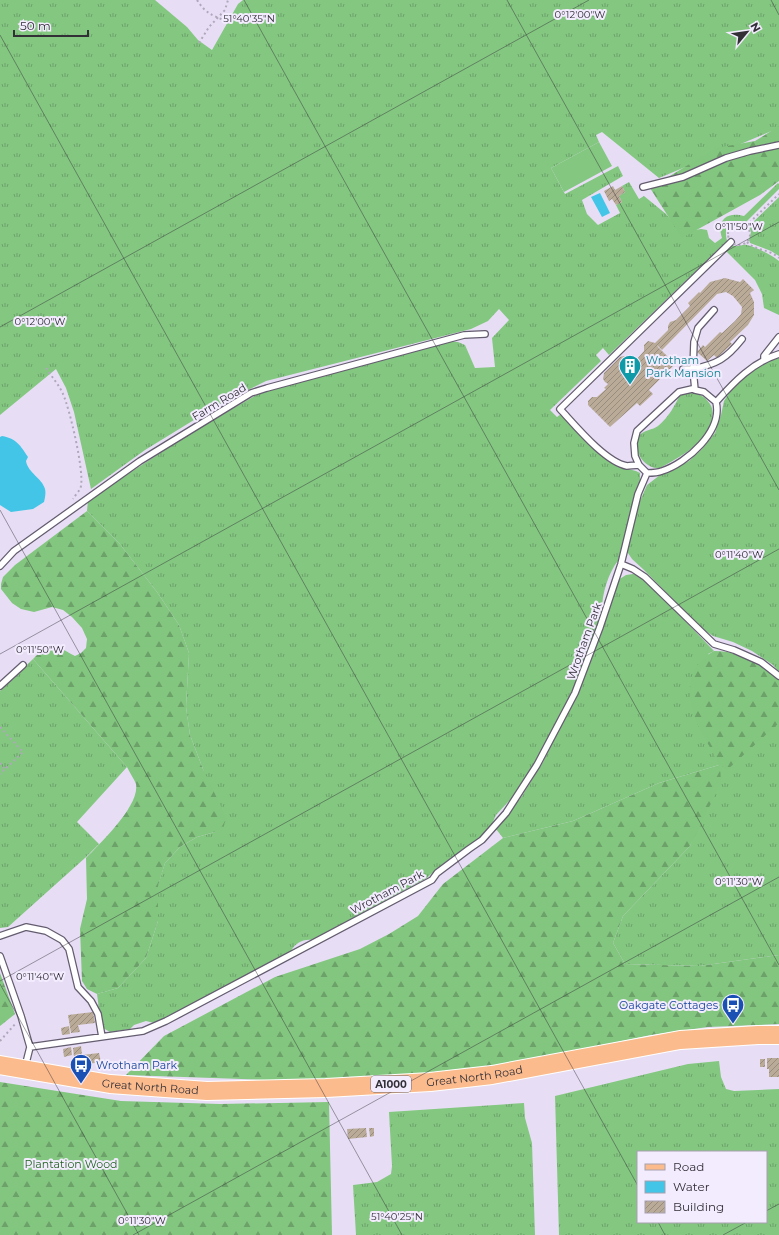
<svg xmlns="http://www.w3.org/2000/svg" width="779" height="1235" font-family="Montserrat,sans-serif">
  <defs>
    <pattern id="grass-tufts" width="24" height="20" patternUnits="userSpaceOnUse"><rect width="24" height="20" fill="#84c781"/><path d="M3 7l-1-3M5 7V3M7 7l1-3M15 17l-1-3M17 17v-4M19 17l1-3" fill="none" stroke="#6da26a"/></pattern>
    <pattern id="forest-firs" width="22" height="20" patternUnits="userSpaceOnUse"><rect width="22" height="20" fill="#83c67f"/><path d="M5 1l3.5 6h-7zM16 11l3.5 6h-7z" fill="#6ca169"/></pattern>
    <pattern id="building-hatch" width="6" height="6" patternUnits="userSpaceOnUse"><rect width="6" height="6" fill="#baab98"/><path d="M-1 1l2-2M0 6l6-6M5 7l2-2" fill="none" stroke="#988c7d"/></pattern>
  </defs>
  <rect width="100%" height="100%" fill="#e7def5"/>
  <path fill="url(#grass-tufts)" fill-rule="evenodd" d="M0,0H155L187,27L198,40L212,50L238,4L243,0H779V128L659,178L602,132L596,135L599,142L551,168L565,194L618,166L623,176L582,200L587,214L598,225L620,213L616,205L622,202L619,196L625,192L622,186L629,182L639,199L644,196L666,214L679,229L684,232L701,229L707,230L709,238L715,243L722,238C716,220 727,211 744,216L778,183L779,184V189L746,222C730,218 723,225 727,241L609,355L603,348L596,355L601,361L550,410L557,417L561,414L613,463L624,468L636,471L640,473V480L618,561C609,571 600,599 603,612C596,631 590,649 583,667C565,713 540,757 514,798L508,802L496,815L491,826L478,840L431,874L427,878L312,940C302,939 296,943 291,951L188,1006L154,1023L146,1021L134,1025L130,1029L110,1032L103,1028L101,1024L97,994L118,988L146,958L158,921V885L165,863L180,847L197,837L215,832L203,769L190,735L186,707L189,653L179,625L157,592L119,543L87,511L88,500L197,429L260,393L448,341L458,342L465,345L475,368L495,367L492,338L509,320L499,309L488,321L471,329L266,381L220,404L145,450L91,489L74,412L66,388L56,369L0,415Z
    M779,197V256L771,251L750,243L749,240L751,232L749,226Z
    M732,245C738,248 741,244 747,245C758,248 770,254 779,261V315L764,308L762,294L755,280L725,250Z
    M779,358V672L773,665L752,651L733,642L713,636L701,628L644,570L632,559L628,553L626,546L636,510L647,485L660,475L678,467L689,461L702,449L715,433L721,415L724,401L729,393L749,373L763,363Z
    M686,392C696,392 704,395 710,404C713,409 713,413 712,418C710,442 678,458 660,468C656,468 652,468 648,465C639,460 633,445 639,436C643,430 653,430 658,426C669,417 675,405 681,393Z
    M633,574L639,575L647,581L714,651L708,654L779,722V955L699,966L625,964L613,943L623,916L690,846L719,765L659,783L573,821L503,838L496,829L522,796L543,762L584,678L602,632L618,580L626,575Z
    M33,659L127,767L77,822L99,844L85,858L8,927L0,928V691Z
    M719,1061L721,1077L726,1089L734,1091L779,1089V1235H559L555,1096L688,1064ZM638,1152H766V1222H638Z
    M524,1103L525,1118L532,1143L535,1235H356L353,1185L377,1182L391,1174L392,1166L389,1112Z"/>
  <path fill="url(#forest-firs)" d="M779,126V181L760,195L682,238L650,188L716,148L755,141Z
    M87,511L119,543L157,592L179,625L189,653L186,707L190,735L203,769L227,819L223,826L215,832L197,837L180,847L165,863L158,886V921L146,958L118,988L97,994L87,989L82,981L80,929L87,899L86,858C99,844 140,806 136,784C134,779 130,773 127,767L33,659C54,638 51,644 75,656L81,653L86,648L87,639L82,628L72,617L63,610L52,607L34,612L21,609L12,603L1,589V584L3,577L15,565Z
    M714,651C738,651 762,662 779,680V723L727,770L720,765L721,783L690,846L623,916L613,943L625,964L699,966L779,955V1024L708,1027L651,1035L492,1068L429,1077L327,1082L126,1075L164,1036L275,977L360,949L389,934L418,916L443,884L503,838L573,821L659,783L719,765C713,750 702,736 696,721C685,694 687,666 714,651Z
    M0,973L15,1014L0,1026Z
    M0,1082L121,1101L220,1104L329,1102L332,1235H0Z"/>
  <path fill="#84c781" d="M599,142L612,166L564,192L551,168Z"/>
  <path fill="#42c5e7" d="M600,193L610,213L602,217L591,197Z
    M2,436C17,439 20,445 28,457L26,461C28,473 42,478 45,489C46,493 45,498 44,502L33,509L11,512L0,505V437Z"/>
  <path fill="url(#building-hatch)" d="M613,186L615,190L622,186L625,192L619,196L622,202L616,205L612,199L609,201L604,191Z
    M725,278L740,282L743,279L754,290L750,293L754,302V315L748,325L730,342L732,344L717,358L714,355L707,361L697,352L703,345L705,347L720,332L722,333L735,321L741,314L742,307L733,296L726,292L717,294L662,350L657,345L658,347L675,364L649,390L653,394L640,406L637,403L610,427L588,405V401L592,397H597L606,389L604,388L608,384L605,382L603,379L604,373L620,357L624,356L628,357L630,363L635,358L637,359L644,351V345L648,341L655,343L668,330V326L670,322L676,320L690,306L688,303L699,292L700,293L710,282Z
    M93,1012L95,1023L78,1025L80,1032L71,1033L68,1015Z
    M69,1026L70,1034L62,1035L61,1028Z
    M81,1046L82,1055L99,1053L101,1062L75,1066L73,1048Z
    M71,1047L72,1055L64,1057L63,1049Z
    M767,1058H779V1077H769V1069H767Z
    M760,1059H765V1067H760Z
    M366,1128L367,1137L348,1139L347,1129Z
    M369,1128H374V1136L370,1137Z"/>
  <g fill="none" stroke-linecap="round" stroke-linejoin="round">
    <g stroke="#645c6f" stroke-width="8">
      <path id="service" d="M643,187L683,177L726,158L750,151L779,145
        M764,360V356L779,337
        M683,369H693L694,342L698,328L714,310
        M695,390L693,369C717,364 726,359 742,339
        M639,465C635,465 630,466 627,466C605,462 575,425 560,409L731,242
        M647,473C652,473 657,473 662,471C687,463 723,431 716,402
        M621,564L633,569L645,577L714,644L734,650L761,662L779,676
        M0,566L14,551L140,461L251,393L267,388L464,335L485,334
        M0,686L23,665
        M0,936L26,927L46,931L62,940L69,949L78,987L91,1001L98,1014L102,1037
        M0,956L21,1016L30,1047L25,1067
        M30,1047L143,1031L166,1021L432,880L437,873L469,849L482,840L506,813L537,765L575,693L600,627L621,564L638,494L647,473L639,465L635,456L634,443L637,431L679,392L692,389L695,390L704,392L716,402C734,382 753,362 779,354"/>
    </g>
    <g stroke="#fff" stroke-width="20">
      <g id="primary">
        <path id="s1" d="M0,1065L110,1084L207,1091L326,1088L430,1082L492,1075L680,1040L758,1035H779"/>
      </g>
    </g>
    <path stroke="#afa8ba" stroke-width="2" stroke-dasharray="2 3" stroke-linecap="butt" d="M197,0C206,14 212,15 226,21
      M199,43L209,27L225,10L228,0
      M728 234a11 11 0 1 1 22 0a11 11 0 1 1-22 0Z
      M746,226L779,194
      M747,242C755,251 770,249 779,258
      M46,368C52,377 59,385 63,394C70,410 84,470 81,486C80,491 75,495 73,499
      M0,727L23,752L0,774
      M0,763L5,769
      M0,1041L16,1023"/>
    <use href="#service" stroke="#fff" stroke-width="5.5"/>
    <use href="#primary" stroke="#fbbb8d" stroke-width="18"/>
  </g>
  <path fill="none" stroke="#322f37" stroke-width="1" stroke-opacity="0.45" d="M244,0L779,965M507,0L779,490M771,0L779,15M0,35L638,1186M0,327L589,0M0,510L402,1235M0,654L779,222M0,981L779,549M0,984L139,1235M766,1211L779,1204M658,1222L665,1235M133,1235L779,877M723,1235L747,1222"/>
  <defs>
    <g id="building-pin" transform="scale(1.15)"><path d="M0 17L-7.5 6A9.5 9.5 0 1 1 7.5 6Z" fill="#0f9aa8" stroke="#f3ecfe"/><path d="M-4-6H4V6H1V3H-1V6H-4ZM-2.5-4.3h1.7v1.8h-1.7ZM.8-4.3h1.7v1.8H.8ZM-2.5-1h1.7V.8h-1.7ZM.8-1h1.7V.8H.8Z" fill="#fff"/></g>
    <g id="bus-pin" transform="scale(1.15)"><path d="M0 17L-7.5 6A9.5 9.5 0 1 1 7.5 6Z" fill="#1a4fb4" stroke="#f3ecfe"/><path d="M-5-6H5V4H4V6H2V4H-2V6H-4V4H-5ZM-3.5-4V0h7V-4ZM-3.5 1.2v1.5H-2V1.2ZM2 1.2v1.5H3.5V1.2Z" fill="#fff"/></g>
  </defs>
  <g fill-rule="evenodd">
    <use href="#building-pin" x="630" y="366"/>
    <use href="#bus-pin" x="733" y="1005"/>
    <use href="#bus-pin" x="81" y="1065"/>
  </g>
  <g text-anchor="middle" stroke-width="4" stroke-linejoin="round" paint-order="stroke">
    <rect fill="#f3ecfe" stroke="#6c6873" stroke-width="1" x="371" y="1076" width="40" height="16" rx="3"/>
    <g font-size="10" font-weight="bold" fill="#322f37">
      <text x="391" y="1088">A1000</text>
    </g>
    <g font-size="11" fill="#0d838f" stroke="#f3ecfe" text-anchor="start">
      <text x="646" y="364">Wrotham<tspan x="646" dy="13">Park Mansion</tspan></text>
    </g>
    <g font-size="11" fill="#322f37" stroke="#f3ecfe">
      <text transform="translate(219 402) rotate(-31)" y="4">Farm Road</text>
      <text transform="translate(584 641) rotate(-70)" y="4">Wrotham Park</text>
      <text transform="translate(387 892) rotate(-28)" y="4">Wrotham Park</text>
      <text dy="4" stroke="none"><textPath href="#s1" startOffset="477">Great North Road</textPath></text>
      <text dy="4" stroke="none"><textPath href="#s1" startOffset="152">Great North Road</textPath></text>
    </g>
    <g font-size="11" fill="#164399" stroke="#f3ecfe" text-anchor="end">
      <text x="718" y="1009">Oakgate Cottages</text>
      <text x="96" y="1069" text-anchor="start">Wrotham Park</text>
    </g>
    <g font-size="11" fill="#206320" stroke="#f3ecfe">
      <text x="71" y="1168">Plantation Wood</text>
    </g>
  </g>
  <g font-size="10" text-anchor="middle" fill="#322f37" stroke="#f3ecfe" stroke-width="4" stroke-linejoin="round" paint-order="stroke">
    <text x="580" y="18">0°12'00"W</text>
    <text x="249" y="22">51°40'35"N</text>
    <text x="739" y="230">0°11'50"W</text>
    <text x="40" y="325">0°12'00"W</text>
    <text x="739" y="558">0°11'40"W</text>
    <text x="40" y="653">0°11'50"W</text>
    <text x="739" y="885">0°11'30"W</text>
    <text x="40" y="980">0°11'40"W</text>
    <text x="397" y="1220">51°40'25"N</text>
    <text x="142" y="1224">0°11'30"W</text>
  </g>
  <rect x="637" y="1151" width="130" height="72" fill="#f3ecfe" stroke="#a6a0ae"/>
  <rect x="645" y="1164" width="20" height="6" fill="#fbbb8d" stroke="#a6a0ae"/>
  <text x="673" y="1171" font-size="12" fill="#322f37">Road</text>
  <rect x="645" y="1181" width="20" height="12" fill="#42c5e7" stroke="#a6a0ae"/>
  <text x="673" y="1191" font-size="12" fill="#322f37">Water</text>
  <rect x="645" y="1201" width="20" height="12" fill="url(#building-hatch)" stroke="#a6a0ae"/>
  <text x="673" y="1211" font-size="12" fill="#322f37">Building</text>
  <g transform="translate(747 32) rotate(61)" stroke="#f3ecfe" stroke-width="3" paint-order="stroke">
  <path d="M0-3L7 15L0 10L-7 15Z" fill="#322f37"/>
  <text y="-6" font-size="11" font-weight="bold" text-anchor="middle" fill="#322f37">N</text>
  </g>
  <path d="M14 30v6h74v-6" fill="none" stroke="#322f37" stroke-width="2"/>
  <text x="20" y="30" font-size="12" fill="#322f37" stroke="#f3ecfe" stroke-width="3" paint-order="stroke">50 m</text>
</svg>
